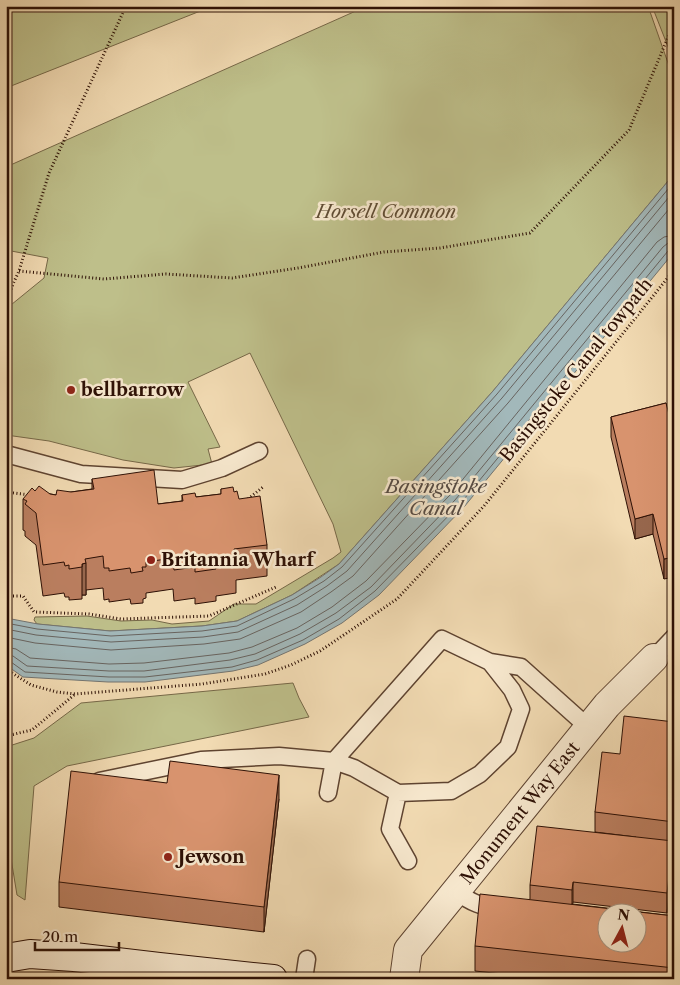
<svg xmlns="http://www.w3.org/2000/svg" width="680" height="985" font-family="'Libre Caslon Text',serif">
  <rect width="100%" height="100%" fill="#f2dbb3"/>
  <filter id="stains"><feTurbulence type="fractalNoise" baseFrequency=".004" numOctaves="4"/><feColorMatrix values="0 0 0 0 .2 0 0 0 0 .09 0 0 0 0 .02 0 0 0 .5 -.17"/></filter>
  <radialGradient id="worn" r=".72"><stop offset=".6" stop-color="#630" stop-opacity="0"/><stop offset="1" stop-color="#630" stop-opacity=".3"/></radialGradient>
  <path fill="#bebf8a" stroke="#766848" d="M6,6H213L6,88Z
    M367,6H648L674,80V174L493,391L339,564L292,595L237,621L202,626L110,631L37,624L34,620L35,617L87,616L121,621L152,620L172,624L209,621L234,604H256L333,558L341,552L333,524L250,353L188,382L220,447L208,449L212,464L174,468L123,460L49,441L6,435V363L8,361L6,349V309L44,278L48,258L6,250V167Z
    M652,6H674V62Z
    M293,683L299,698L309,717L67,766L34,786L25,900L17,895L6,828V747L34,738L81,703Z"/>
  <path fill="#a2b8ba" stroke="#737572" d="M674,174V252L464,507L379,595L342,623L305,644L258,665L233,671L145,682H108L23,677L6,665V618L38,624L110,631L202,626L237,621L292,595L321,577L339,564L493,391Z"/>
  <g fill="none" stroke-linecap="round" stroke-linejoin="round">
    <path stroke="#686460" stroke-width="1" d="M6,623L37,629L111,636L202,631L237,626L294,599L324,581L342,567L497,394L674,182
      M6,629L36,635L111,642L203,637L238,632L297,605L327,586L347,571L502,398L674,191
      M6,637L35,643L111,650L204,644L240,639L301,612L331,592L353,576L508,403L674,203
      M6,647L16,649L30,658L109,664L144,663L229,653L252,647L297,628L332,607L366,581L450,495L657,242L664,237L674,235
      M6,655L13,656L27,666L109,671H144L230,660L255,654L300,634L336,613L371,587L455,500L663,247L668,243H674
      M6,661L11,662L25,672L109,677H145L232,667L257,660L303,640L339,619L375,591L460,504L668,251L670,249H674"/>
    <g stroke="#5e4330" stroke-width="19">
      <path id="lane" d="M6,454L81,474L182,480L222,468L259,451
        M654,658L674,637
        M490,662L521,667L589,728
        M99,781L201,760L279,756L334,761L354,768L398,793L390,829L408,861
        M328,793L334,761L442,639L490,662L512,690L521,709L508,747L480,774L451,791L398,793
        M456,891C471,903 482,907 501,909
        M304,979L307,959"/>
    </g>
    <g stroke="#5e4330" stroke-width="30">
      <path id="street" d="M404,979L408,950L607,705L654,658"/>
    </g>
    <g stroke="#2d1005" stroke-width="30">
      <path id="secondary" d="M6,958L30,954L74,957L159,967L273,979"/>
    </g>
    <path stroke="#2d1005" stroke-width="3" stroke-dasharray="1 2.5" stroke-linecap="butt" d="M19,271L104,279L166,274L232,278L298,268L384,252L440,248L530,233L629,130L674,23
      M6,306L13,284L19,271L49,173L126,6
      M6,492L30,495
      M248,499L263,487
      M6,596H23L34,612L89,614L121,619L209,616L276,587
      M6,669L31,685L57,692L75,694L202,684L265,674L291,665L320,651L397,599L484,506L674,270
      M6,736L32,730L74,695"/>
    <use href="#lane" stroke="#f7e8ce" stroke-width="16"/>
    <use href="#street" stroke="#f7e8ce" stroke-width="28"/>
    <use href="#secondary" stroke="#f7e8ce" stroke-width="28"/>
  </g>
  <path fill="#ba7e5f" stroke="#2d1005" d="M666,403L664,579L653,534L635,539L611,437V417Z
    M92,479L158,504L182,501V495L196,497L221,494V489L234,492L267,545V576L236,580V593L216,596V601L195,604V598L174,601L173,589L146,593V598L143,599V603L131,604L130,599L109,602V599L104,600L103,588L86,590V595H82V599L69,600V597H65L64,593L43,596L36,545L25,536V531L23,530V499L35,491L56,495L71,492L92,489Z
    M674,722V842H673V861L667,913L573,902L572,904L674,916V979H549L475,971V946L530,899V885L636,837L595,832V812L620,754Z
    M167,783L279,799L264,932L59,907V882Z"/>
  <path fill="#97674d" stroke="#2d1005" d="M653,514V534L635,539V519Z
    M674,557V577L664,579V559Z
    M86,563V595H82V564Z
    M279,775V799L264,932V907Z
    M673,841V861L667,913V893Z
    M573,882V902L572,910V890Z"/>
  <path fill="#d8936e" stroke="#2d1005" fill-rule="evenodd" d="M666,403L674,434V557L664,559L653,514L635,519L611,417Z
    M154,470L158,504L183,501L182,495L195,493L196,497L221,494V489L233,487L234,492L237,491L239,499L260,496L267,545L234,549L236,562L215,565L216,569L195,572V567L174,570L173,558L146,562V567H142L143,571L131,573L130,568L109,571V568H104L103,556L85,559L86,563L82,564V567L69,569V565L65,566L64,562L43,565L36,513L25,504L27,501L23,499L32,488L35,491L39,486L50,494L56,495L57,490L71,492L94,489L92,479Z
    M624,716L674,722V822L595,812L602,752L620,754Z
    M170,761L279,775L264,907L59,882L71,771L167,783Z
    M537,826L673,841L667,893L573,882L572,890L530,885Z
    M480,894L674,916V968L475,946ZM608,912H638V942H608Z"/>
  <g fill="#8f2418" stroke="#f7e8ce" stroke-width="2">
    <circle cx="71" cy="390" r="5"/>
    <circle cx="151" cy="560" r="5"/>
    <circle cx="168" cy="857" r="5"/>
  </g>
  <g text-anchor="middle" stroke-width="5" stroke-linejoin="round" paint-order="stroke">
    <g font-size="18" font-style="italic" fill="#604d34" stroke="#f7e8ce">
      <text x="386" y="218">Horsell Common</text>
    </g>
    <g font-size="18" fill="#2d1005" stroke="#f7e8ce">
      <text transform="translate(576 370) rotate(-51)" y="6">Basingstoke Canal towpath</text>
      <text transform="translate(520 813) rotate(-51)" y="6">Monument Way East</text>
    </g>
    <g font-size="18" font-weight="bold" fill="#2d1005" stroke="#f7e8ce" text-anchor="start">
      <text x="81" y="396">bellbarrow</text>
      <text x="161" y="566">Britannia Wharf</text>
      <text x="178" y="863">Jewson</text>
    </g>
    <g font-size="19" font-style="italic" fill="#564b44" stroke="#f7e8ce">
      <text x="436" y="493">Basingstoke<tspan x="436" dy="22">Canal</tspan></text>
    </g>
  </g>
  <rect width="680" height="985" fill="none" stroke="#f2dbb3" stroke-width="25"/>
  <rect x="8" y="8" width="665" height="970" fill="none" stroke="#2d1005" stroke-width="2.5"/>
  <rect x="12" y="12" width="655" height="960" fill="none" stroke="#2d1005"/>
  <g transform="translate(622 928) rotate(7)"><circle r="24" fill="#f7e8ce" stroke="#a6927e"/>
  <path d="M0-4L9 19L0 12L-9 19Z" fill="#8f2418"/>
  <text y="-8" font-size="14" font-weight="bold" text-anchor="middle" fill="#2d1005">N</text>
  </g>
  <path d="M35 942v8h84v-8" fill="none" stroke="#2d1005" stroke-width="2.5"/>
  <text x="42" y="942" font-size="15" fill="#2d1005" stroke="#f7e8ce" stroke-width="4" paint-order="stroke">20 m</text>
  <rect width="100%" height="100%" filter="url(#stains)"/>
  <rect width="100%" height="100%" fill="url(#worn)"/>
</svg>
